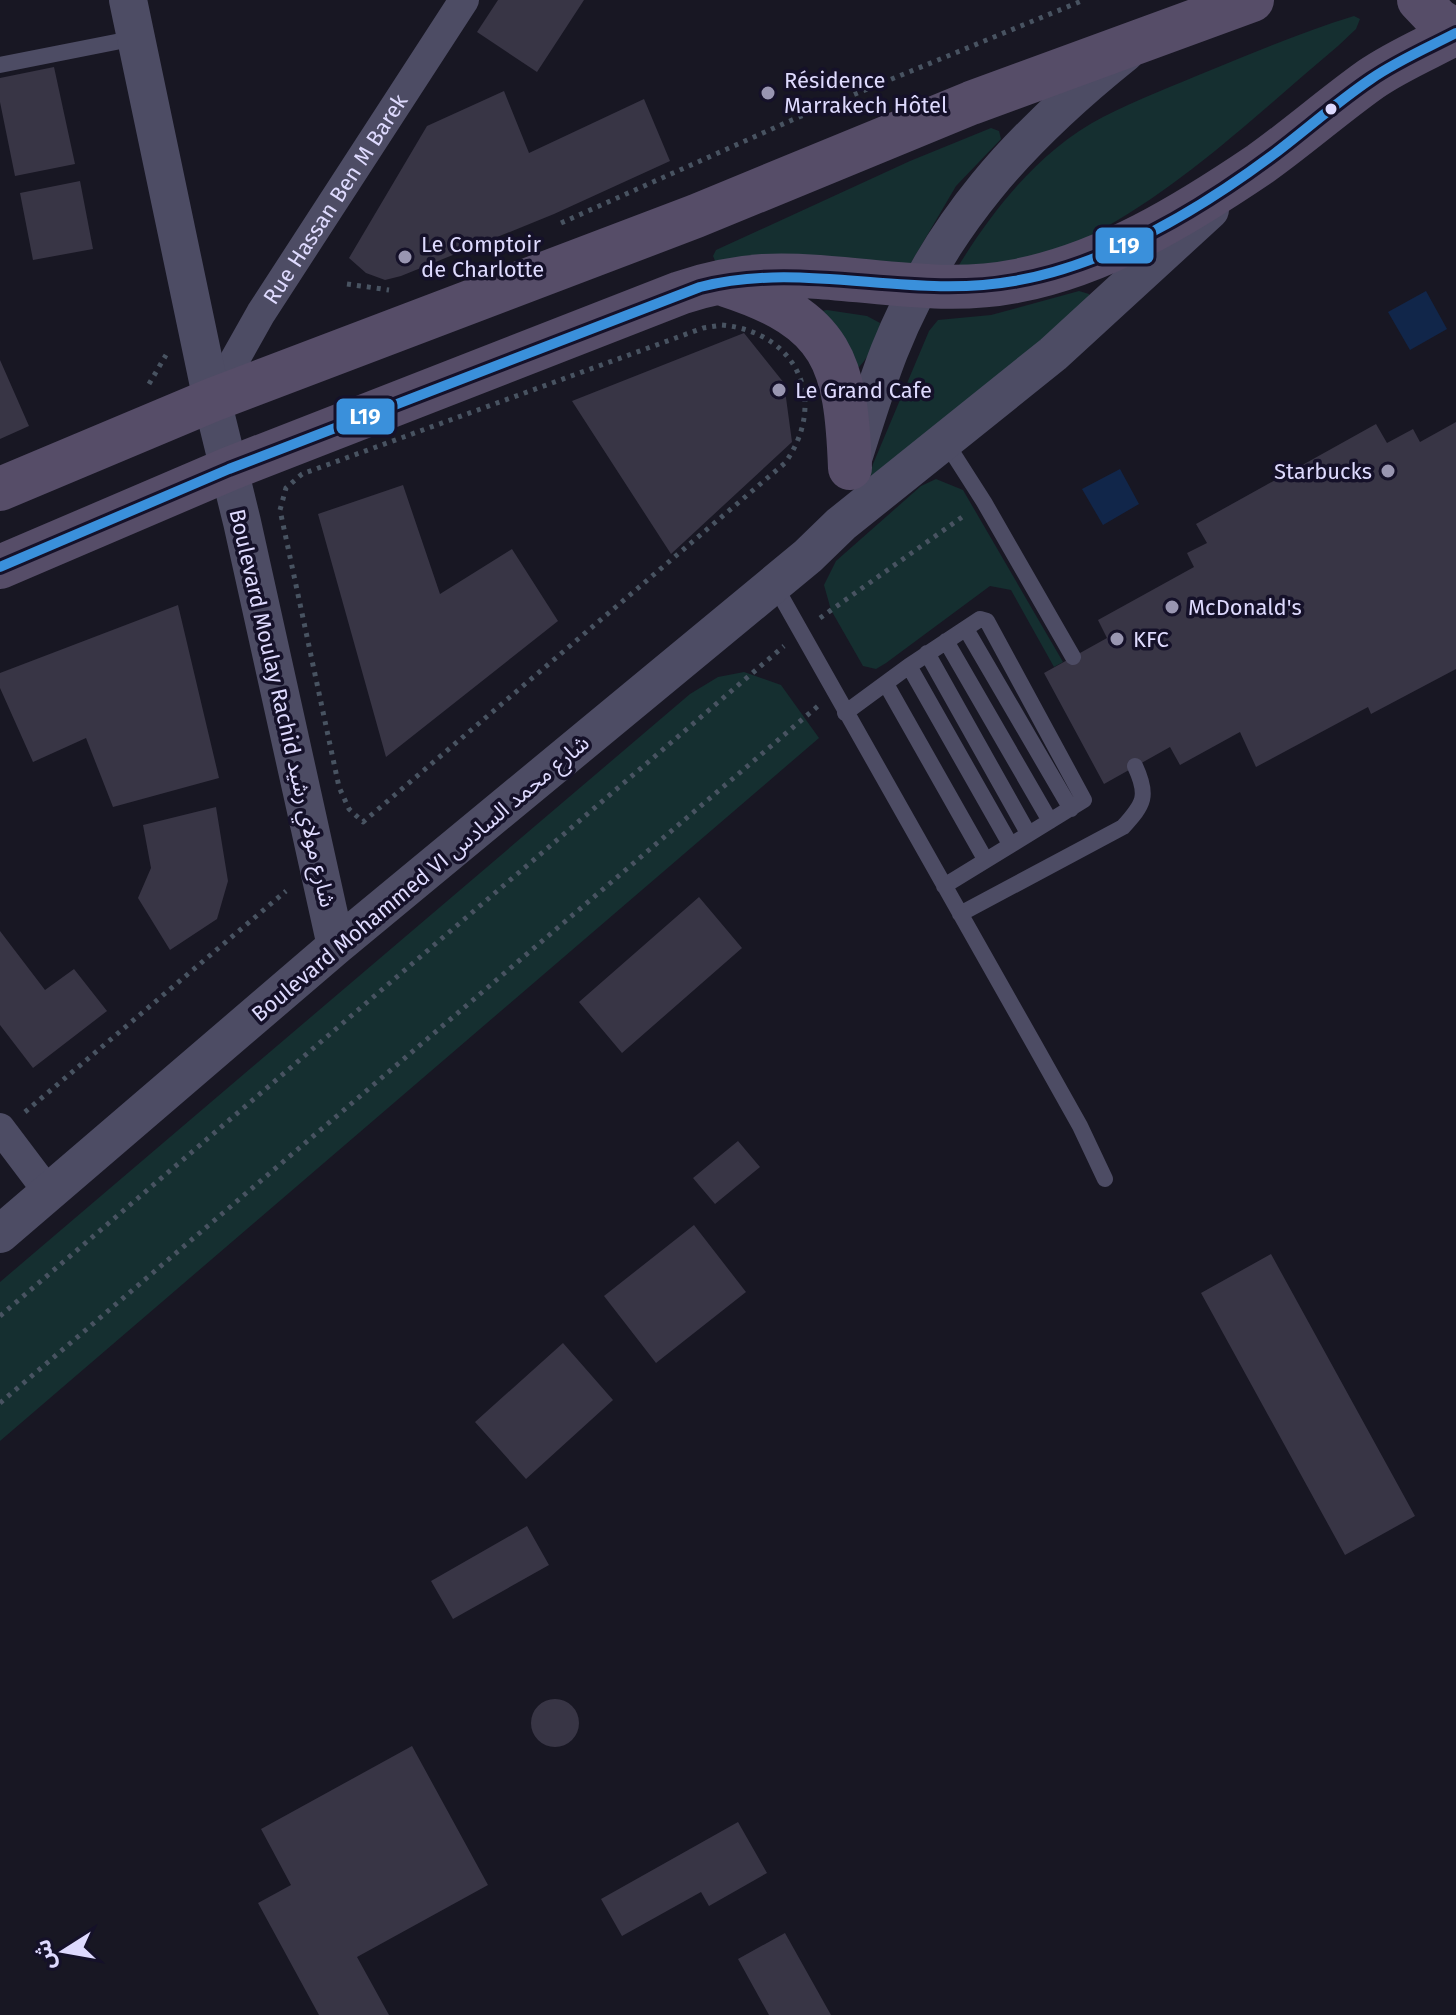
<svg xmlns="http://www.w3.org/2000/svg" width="1456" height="2015" font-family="'Fira Sans','Noto Sans Arabic',sans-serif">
  <rect width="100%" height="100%" fill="#181723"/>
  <path fill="#152f30" d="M1354,16L1360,19L1356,29L1338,46C1263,109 1191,179 1106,227C1087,238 1065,250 1045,256C1017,265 988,265 959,265C995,207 1041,149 1103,117C1138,99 1175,85 1211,70C1258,51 1305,31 1354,16Z
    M991,128L999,131L1001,139L956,186L908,268L716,263L713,256L716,250L910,161Z
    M1079,291L1089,294V301L875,481L870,475L873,464L929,331L938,320L991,315Z
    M827,310L867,316L880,323C878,338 870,356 859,367H852L816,312Z
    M936,479L963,490L1063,662L1054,667L1011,590L990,586L886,663L876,669L863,666L831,610L824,585L836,561L921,486Z
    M744,672L781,685L819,738L0,1441V1282L690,694L718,677Z"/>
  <path fill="#11264a" d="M1426,291L1447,329L1410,350L1388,312Z
    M1120,469L1139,504L1103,525L1082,489Z"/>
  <path fill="#383545" d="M498,0H584L537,72L477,32Z
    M54,67L75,164L15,176L0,102V78Z
    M504,91L529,153L644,99L670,161L554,214L401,276L385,280L366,273L349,258L427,126Z
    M80,181L93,249L33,260L20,193Z
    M744,333L784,383L792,442L671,554L572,401Z
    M0,360L29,426L0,439Z
    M1456,422V669L1371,714L1368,707L1256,767L1240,732L1180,765L1170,747L1104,784L1044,673L1107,638L1098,620L1194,567L1187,553L1207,543L1196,524L1376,424L1387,443L1413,429L1420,442Z
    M403,485L440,594L512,549L558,621L386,757L318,514Z
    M178,605L219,778L113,807L86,738L33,762L0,688V673Z
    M216,807L228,881L217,919L170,950L138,898L151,868L143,825Z
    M699,897L742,948L622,1053L579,1002Z
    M0,931L45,990L74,969L107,1011L33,1068L0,1025Z
    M738,1141L760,1167L715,1204L693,1178Z
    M694,1225L746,1292L656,1363L604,1296Z
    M1271,1254L1415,1516L1345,1555L1201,1293Z
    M563,1343L613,1400L526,1479L475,1422Z
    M527,1526L549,1565L453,1619L431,1581Z
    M531 1723a24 24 0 1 1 48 0a24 24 0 1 1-48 0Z
    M412,1746L488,1885L357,1957L389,2015H319L258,1903L291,1885L261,1829Z
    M738,1822L767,1873L709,1906L701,1892L622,1936L601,1899Z
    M785,1933L831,2015H769L738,1959Z"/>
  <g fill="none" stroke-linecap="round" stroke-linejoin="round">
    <path stroke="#485361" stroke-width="5" stroke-dasharray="4 6" stroke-linecap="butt" d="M561,223L792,120L1084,0
      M347,284L389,290
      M722,325C797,332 829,401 785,463L363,822L349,809L339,787L280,510L286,488L302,474L703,328Z
      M149,384L166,355
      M820,618L965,515
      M25,1112L286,891
      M0,1316L784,646
      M0,1403L818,706"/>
    <path stroke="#4d4c64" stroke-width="16" d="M0,65L136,38
      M945,441L984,502L1073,657
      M774,584L1034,1044L1080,1126L1105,1179
      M966,629L1071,809
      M946,641L1050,821
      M927,653L1028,833
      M909,666L1010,844
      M886,684L985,859
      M845,713L909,666L980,619L987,621L1084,800L944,886
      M960,914L1123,827C1144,804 1149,796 1135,766"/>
    <g stroke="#4d4c64" stroke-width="30">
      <path id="s1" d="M212,400L261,313L464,0"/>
      <path d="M0,1128L49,1193"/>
    </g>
    <path stroke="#4d4c64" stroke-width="38" d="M128,0L212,400L242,522L336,946
      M852,462C864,425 875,388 889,352C940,224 1019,138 1125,53
      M0,1234L336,946L808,556L841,524L1053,354L1210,210"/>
    <path stroke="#564d68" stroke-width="44" d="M1419,0L1438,20L1456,31
      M726,285C834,320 846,362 850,468
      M0,489L212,400L696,216L971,103L1252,0
      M0,567L229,469L680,293C707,284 733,278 763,276C847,272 932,298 1016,281C1105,264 1186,214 1260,164C1298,137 1333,106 1371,79C1397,61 1428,48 1456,33"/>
    <g stroke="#151129" stroke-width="16">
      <path id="bus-1" d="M0,567L229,469L700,287C804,260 910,300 1014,281C1108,265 1199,210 1274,154C1307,129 1337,102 1371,79C1397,61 1427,48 1456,33"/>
    </g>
    <use href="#bus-1" stroke="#3a90db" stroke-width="10"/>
  </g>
  <g fill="#9996b1" stroke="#151129" stroke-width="3">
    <circle cx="768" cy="93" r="8"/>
    <circle cx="405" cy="257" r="8"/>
    <circle cx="779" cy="390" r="8"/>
    <circle cx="1388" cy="471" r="8"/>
    <circle cx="1172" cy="607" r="8"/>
    <circle cx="1117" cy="639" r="8"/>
  </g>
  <circle fill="#dedafe" stroke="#151129" stroke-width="3" cx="1331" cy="109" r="7"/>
  <g text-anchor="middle" stroke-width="7" stroke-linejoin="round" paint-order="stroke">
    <g font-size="22" fill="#dedafe" stroke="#151129" text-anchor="start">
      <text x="784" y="88">Résidence<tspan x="784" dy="25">Marrakech Hôtel</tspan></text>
      <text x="421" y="252">Le Comptoir<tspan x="421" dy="25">de Charlotte</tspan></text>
      <text x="795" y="398">Le Grand Cafe</text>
      <text x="1372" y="479" text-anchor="end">Starbucks</text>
      <text x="1188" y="615">McDonald's</text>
      <text x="1133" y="647">KFC</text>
    </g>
    <g font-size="22" fill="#dedafe" stroke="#151129">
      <text dy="8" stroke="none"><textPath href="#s1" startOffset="236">Rue Hassan Ben M Barek</textPath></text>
      <text transform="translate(283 708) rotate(77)" y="8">Boulevard Moulay Rachid شارع مولاي رشيد</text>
      <text transform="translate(420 878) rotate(-40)" y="8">Boulevard Mohammed VI شارع محمد السادس</text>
    </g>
  </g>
  <g stroke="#151129" stroke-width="3">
    <rect x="1094" y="226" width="61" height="39" rx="8" fill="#3a90db"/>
    <rect x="335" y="397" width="61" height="39" rx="8" fill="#3a90db"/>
  </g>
  <g font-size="22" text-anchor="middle" font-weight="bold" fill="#fff">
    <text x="1124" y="253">L19</text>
    <text x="365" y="424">L19</text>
  </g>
  <g transform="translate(64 1951) rotate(259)" stroke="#151129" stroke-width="6" paint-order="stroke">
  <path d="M0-6L14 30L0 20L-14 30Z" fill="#dedafe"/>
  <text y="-12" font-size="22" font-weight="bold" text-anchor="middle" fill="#dedafe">ش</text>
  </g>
</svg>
